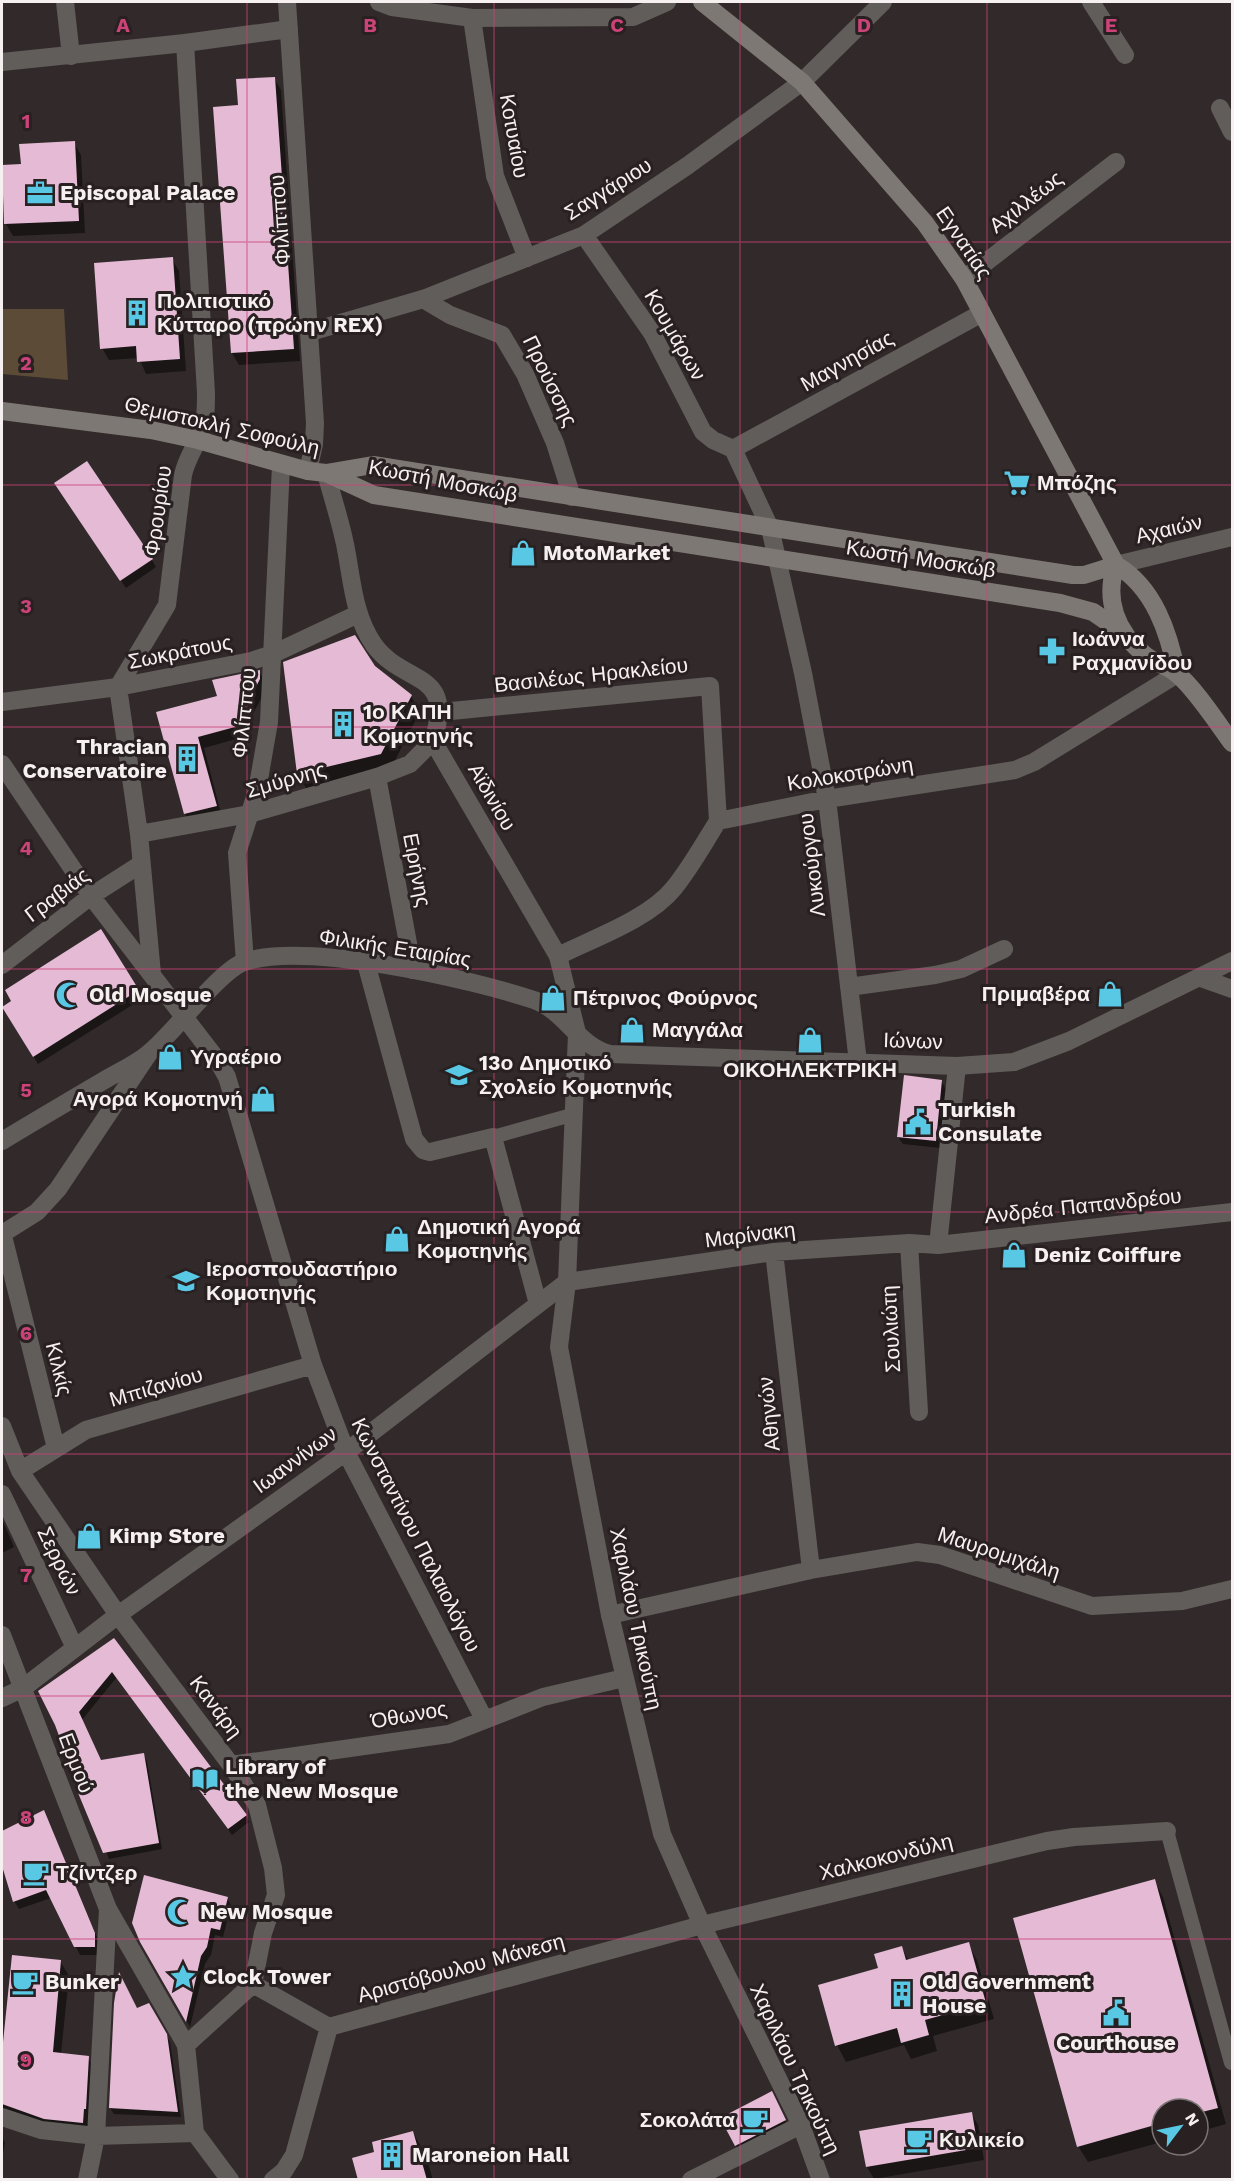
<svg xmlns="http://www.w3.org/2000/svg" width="1234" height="2181" font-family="'Work Sans',sans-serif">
  <rect width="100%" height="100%" fill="#322a2a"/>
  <path fill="#5c4b36" d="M2,309H64L68,380L2,374Z"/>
  <path fill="#0007" d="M274,78L281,90L300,361L239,365L232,353L240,107Z
    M74,143L81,155L85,233L13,236L6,224L22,166Z
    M172,259L179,271L186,371L146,374L139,358L109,360L102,348Z
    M61,491L152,560L156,567L126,588Z
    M374,667L411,696L420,712L390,770L307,790L298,774Z
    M259,672L266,682L265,691L240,738L204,748L222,817L191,825L185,814L158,713L219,697Z
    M100,931L142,999L38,1064L3,1007Z
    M941,1081L946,1089L940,1148L903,1144L898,1137Z
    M2,1519L14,1547L2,1553Z
    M114,1640L246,1816L249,1822L232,1835L117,1677L82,1720L101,1762L143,1754L147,1761L162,1849L109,1859L57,1725Z
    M37,1815L49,1823L99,1942L98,1955H80L51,1898L19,1909L14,1901L2,1861V1833Z
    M1154,1880L1163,1897L1226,2124L1198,2132V2109H1162V2142L1088,2162L1078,2146Z
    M227,1898L231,1905L223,1937L215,1935L211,1955L205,1964L190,2027L141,1941Z
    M968,1944L977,1960L994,2019L933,2036L937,2051L911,2059L904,2045L846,2062L837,2045L902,1948L909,1961Z
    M60,1961L69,1976L61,2054L88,2058L96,2072L90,2137L2,2124V2051Z
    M116,2003L136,2010L148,2004L170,2042L181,2117L114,2114L110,2108Z
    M775,2101L789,2128L740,2153L736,2145Z
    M971,2113L978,2125L984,2160L874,2179L867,2167L861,2132Z
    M413,2132L426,2156L433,2180H359L376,2153Z
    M2,2137L5,2143L2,2159Z"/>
  <path fill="#e5bad5" d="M275,77L294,349L231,353L213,107L238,105L236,79Z
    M75,141L79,221L4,224L2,165L21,164L19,144Z
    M173,257L180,359L137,362L136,346L100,349L94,263Z
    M87,461L153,559L120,581L54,483Z
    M355,635L375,666L412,695L381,754L297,774L283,662Z
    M260,670V679L235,727L198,737L217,806L184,814L156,712L217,696L212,680Z
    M101,929L139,990L33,1057L2,1007L11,1001L5,990Z
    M904,1075L942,1080L936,1141L897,1137Z
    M114,1638L247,1815L228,1829L112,1672L79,1712L101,1760L144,1753L159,1843L103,1853L76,1788L78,1787L55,1725L38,1691Z
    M44,1810L95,1933V1947H74L46,1890L13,1902L2,1866V1831Z
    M144,1875L228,1897L220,1930L211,1928L207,1947L201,1956L186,2022L140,1942L132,1923Z
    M1155,1879L1218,2108L1198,2113V2109H1162V2123L1077,2147L1013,1918Z
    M969,1942L986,2003L925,2020L929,2035L901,2043L897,2028L835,2046L818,1985L878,1968L874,1954L902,1946L906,1960Z
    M12,1955L61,1960L53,2052L89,2056L86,2109H84L83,2123L44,2119L2,2104V2052Z
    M119,1972L137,2008L149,2003L167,2034L178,2112L109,2108L114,2003Z
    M772,2091L786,2120L735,2146L720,2118Z
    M972,2112L978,2148L866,2167L859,2131Z
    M413,2131L427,2180H358L352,2158L374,2152L372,2142Z"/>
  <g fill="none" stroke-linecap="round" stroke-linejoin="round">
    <path stroke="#615d5b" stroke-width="14" d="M493,1137L575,1114
      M1167,1831L1231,2063"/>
    <path stroke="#615d5b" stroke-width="18" d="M472,18L495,176L527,258
      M423,299L450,315L502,335L525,374L555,443L572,497
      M2,702L118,687
      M377,777L413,970
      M938,1245L957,1066
      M2,1494L75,1648
      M2,1635L108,1909L96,2136
      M108,1909L186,2045"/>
    <path stroke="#615d5b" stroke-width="18" d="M65,2L71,56
      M379,2L392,7L472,18L633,17L667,2
      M1091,2L1125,55
      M1220,108L1232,132
      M584,235L652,333L703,432L713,440L733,449
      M964,279L1116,162
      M310,332L423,299L584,235L687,166L802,82L883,2
      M733,449L770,528L803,673L827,799L858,1062
      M733,449L982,313
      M1116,565L1232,537
      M118,687L251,661L273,654L358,614
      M441,712L710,686L718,821
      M2,764L91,896L218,1061L227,1077L313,1365L346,1452L484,1719
      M139,834L249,814L377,777L410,764L433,741
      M558,956C594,938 649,919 674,888C691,867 704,843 718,821L827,799L1015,770L1034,762L1177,674
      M366,963L414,1139L423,1150L430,1152L493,1137L538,1304
      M2,965L91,896L141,864
      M152,974L139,834L118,687L167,605L183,475C186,460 194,449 200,435C206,422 206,407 206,393L185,43
      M1201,978L1232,989
      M849,987L935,975L961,969L1004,949
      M2,1232L56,1448
      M2,1234L37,1212L58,1189L149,1053
      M909,1243L919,1412
      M774,1252L811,1570
      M2,1426L20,1471L118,1615L231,1765L257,1805L273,1868L276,1895L263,1933L253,1984L186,2045L195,2133L230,2180
      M20,1471L86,1430L313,1365
      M610,1615L811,1570L917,1552L940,1555L1092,1606L1182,1601L1232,1589
      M2,1698L23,1688L118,1615L346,1452L567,1282L774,1252L909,1243L938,1245L1232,1212
      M231,1765L449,1734L543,1697L624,1678
      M253,1984L329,2027L702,1925L1047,1841L1074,1837L1167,1831
      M2,2117L41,2130L96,2136L195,2133
      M87,2180L96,2136
      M273,2180L284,2171L294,2155L329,2027
      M691,2180L801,2125"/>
    <path stroke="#615d5b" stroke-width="18" d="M287,2L315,423L314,444L308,471
      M2,62L185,43L289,29
      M326,473C332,496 340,520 345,544C352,578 353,615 374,645C404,686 456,669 433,741L558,956L577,1033L567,1282L559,1347L610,1615L662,1834L702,1925L801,2125L821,2180
      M245,962L237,853L257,791L269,722L281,465
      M2,1141C35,1121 69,1101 103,1081C118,1072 136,1064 149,1053C174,1033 219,971 244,962C305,941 471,979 534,1000C565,1011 578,1046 610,1054L957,1066L1014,1062L1069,1041L1232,961"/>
    <path stroke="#7e7875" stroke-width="18" d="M702,2L802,82L925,223L964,279L1116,565
      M2,411L151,430L198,440L308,471L326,473L373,465L1073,575H1084L1116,565
      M326,473L374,495L1060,603L1093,612L1125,634
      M1116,565C1104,599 1116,632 1145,655C1155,663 1168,666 1177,674C1194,687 1218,724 1232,743
      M1116,565C1154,587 1169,633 1177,674"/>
  </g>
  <path fill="none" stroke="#cc4379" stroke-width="1.5" stroke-opacity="0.55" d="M247,2V2180M494,2V2180M740,2V2180M987,2V2180M2,242H1232M2,485H1232M2,727H1232M2,969H1232M2,1212H1232M2,1454H1232M2,1696H1232M2,1939H1232"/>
  <defs>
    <g id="office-bare" transform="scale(2.07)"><path d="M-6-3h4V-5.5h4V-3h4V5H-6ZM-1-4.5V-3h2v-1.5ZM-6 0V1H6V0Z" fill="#59c8e5" stroke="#282021" stroke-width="2.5" paint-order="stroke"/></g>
    <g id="building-bare" transform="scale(2.07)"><path d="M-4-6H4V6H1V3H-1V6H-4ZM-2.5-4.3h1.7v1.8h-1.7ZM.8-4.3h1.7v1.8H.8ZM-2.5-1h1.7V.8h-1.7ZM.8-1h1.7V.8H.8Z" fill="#59c8e5" stroke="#282021" stroke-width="2.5" paint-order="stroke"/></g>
    <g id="supermarket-bare" transform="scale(2.07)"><path d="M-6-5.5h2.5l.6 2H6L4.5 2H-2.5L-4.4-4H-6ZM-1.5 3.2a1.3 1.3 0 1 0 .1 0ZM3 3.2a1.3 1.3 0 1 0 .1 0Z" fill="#59c8e5" stroke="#282021" stroke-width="2.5" paint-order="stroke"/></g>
    <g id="shop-bare" transform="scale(2.07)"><path d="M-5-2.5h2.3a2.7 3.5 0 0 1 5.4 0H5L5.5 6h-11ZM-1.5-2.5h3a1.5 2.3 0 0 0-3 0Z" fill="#59c8e5" stroke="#282021" stroke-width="2.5" paint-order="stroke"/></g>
    <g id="pharmacy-bare" transform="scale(2.07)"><path d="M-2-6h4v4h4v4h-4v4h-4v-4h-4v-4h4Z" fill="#59c8e5" stroke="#282021" stroke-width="2.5" paint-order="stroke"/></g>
    <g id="mosque-bare" transform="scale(2.07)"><path d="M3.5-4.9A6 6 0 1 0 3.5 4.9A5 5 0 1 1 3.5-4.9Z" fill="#59c8e5" stroke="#282021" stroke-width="2.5" paint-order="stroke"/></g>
    <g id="school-bare" transform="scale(2.07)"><path d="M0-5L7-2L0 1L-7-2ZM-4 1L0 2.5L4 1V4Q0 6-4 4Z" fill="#59c8e5" stroke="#282021" stroke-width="2.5" paint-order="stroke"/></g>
    <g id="civic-bare" transform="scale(2.07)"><path d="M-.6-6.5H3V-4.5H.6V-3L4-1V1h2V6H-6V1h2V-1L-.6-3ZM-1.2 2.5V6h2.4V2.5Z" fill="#59c8e5" stroke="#282021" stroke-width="2.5" paint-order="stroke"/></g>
    <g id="library-bare" transform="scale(2.07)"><path d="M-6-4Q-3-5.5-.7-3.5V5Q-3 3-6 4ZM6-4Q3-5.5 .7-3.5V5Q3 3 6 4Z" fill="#59c8e5" stroke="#282021" stroke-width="2.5" paint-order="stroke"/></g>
    <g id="cafe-bare" transform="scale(2.07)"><path d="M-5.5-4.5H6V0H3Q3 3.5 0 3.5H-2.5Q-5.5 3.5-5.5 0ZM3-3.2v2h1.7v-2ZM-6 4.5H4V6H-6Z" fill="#59c8e5" stroke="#282021" stroke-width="2.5" paint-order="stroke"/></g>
    <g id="sight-bare" transform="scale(2.07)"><path d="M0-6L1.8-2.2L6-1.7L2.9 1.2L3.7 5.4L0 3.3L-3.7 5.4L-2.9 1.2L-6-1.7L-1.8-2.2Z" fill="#59c8e5" stroke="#282021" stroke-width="2.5" paint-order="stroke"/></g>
  </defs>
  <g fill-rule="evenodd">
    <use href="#office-bare" x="40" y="193"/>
    <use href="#building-bare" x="137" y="313"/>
    <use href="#supermarket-bare" x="1017" y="483"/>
    <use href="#shop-bare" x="523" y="553"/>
    <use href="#pharmacy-bare" x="1052" y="651"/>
    <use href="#building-bare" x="343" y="724"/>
    <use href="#building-bare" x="187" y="759"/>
    <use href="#shop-bare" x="1110" y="994"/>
    <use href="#mosque-bare" x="69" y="995"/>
    <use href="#shop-bare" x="553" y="998"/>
    <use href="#shop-bare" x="632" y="1030"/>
    <use href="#shop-bare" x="810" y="1040"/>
    <use href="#shop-bare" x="170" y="1057"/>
    <use href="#school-bare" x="459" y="1075"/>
    <use href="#shop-bare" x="263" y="1099"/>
    <use href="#civic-bare" x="918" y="1122"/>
    <use href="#shop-bare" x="397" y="1239"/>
    <use href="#shop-bare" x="1014" y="1255"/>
    <use href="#school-bare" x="186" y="1281"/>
    <use href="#shop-bare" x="89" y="1536"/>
    <use href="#library-bare" x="205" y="1779"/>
    <use href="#cafe-bare" x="36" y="1873"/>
    <use href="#mosque-bare" x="180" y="1912"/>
    <use href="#sight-bare" x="183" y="1977"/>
    <use href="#cafe-bare" x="25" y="1982"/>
    <use href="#building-bare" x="902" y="1994"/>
    <use href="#civic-bare" x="1116" y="2013"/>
    <use href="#cafe-bare" x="755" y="2120"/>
    <use href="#cafe-bare" x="919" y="2140"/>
    <use href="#building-bare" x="392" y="2155"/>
  </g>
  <g text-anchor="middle" stroke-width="6" stroke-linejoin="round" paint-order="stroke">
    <g font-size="21" fill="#f6f0f0" stroke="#282021">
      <text transform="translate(514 136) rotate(80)" y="7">Κοτυαίου</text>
      <text transform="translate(608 189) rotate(-32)" y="7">Σαγγάριου</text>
      <text transform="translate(1026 202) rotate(-38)" y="7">Αχιλλέως</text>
      <text transform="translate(280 220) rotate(-94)" y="7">Φιλίππου</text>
      <text transform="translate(964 243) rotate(56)" y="7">Εγνατίας</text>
      <text transform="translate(675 335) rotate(60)" y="7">Κουμάρων</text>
      <text transform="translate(847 361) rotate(-29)" y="7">Μαγνησίας</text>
      <text transform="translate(550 381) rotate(64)" y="7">Προύσσης</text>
      <text transform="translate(222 426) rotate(13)" y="7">Θεμιστοκλή Σοφούλη</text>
      <text transform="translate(443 481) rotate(11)" y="7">Κωστή Μοσκώβ</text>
      <text transform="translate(158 511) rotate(-82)" y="7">Φρουρίου</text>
      <text transform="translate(1169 529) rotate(-13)" y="7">Αχαιών</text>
      <text transform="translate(921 559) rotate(9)" y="7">Κωστή Μοσκώβ</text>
      <text transform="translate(180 652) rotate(-11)" y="7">Σωκράτους</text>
      <text transform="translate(591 675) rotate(-6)" y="7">Βασιλέως Ηρακλείου</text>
      <text transform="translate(244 713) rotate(-84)" y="7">Φιλίππου</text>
      <text transform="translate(850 774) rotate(-9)" y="7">Κολοκοτρώνη</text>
      <text transform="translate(286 780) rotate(-16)" y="7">Σμύρνης</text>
      <text transform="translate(492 797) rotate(60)" y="7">Αϊδινίου</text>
      <text transform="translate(812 865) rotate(-97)" y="7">Λυκούργου</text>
      <text transform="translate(417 870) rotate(79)" y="7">Ειρήνης</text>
      <text transform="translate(57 895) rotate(-37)" y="7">Γραβιάς</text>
      <text transform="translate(395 948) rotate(9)" y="7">Φιλικής Εταιρίας</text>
      <text transform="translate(913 1041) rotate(2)" y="7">Ιώνων</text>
      <text transform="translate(1083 1206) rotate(-6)" y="7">Ανδρέα Παπανδρέου</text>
      <text transform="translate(750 1235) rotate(-7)" y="7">Μαρίνακη</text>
      <text transform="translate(891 1329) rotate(-93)" y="7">Σουλιώτη</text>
      <text transform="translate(59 1369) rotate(76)" y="7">Κιλκίς</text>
      <text transform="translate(156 1387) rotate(-16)" y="7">Μπιζανίου</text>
      <text transform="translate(769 1414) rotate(-96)" y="7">Αθηνών</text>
      <text transform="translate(295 1460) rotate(-36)" y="7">Ιωαννίνων</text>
      <text transform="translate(416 1535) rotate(63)" y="7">Κωνσταντίνου Παλαιολόγου</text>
      <text transform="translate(999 1553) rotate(18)" y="7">Μαυρομιχάλη</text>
      <text transform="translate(59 1561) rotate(64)" y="7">Σερρών</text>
      <text transform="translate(636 1619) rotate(78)" y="7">Χαριλάου Τρικούπη</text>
      <text transform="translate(216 1707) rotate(53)" y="7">Κανάρη</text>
      <text transform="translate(409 1715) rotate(-10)" y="7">Όθωνος</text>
      <text transform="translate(76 1763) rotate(69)" y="7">Ερμού</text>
      <text transform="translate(886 1857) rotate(-14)" y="7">Χαλκοκονδύλη</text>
      <text transform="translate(461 1968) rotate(-15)" y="7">Αριστόβουλου Μάνεση</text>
      <text transform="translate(795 2069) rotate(65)" y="7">Χαριλάου Τρικούπη</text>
    </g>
    <g font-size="21" font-weight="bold" fill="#f6f0f0" stroke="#282021" text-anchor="start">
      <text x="60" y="200">Episcopal Palace</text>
      <text x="157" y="308">Πολιτιστικό<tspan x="157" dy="24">Κύτταρο (πρώην REX)</tspan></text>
      <text x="1037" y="490">Μπόζης</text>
      <text x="543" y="560">MotoMarket</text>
      <text x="1072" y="646">Ιωάννα<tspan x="1072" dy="24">Ραχμανίδου</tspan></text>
      <text x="363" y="719">1ο ΚΑΠΗ<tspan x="363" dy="24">Κομοτηνής</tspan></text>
      <text x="167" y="754" text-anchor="end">Thracian<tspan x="167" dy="24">Conservatoire</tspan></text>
      <text x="1090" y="1001" text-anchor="end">Πριμαβέρα</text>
      <text x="89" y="1002">Old Mosque</text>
      <text x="573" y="1005">Πέτρινος Φούρνος</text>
      <text x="652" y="1037">Μαγγάλα</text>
      <text x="190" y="1064">Υγραέριο</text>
      <text x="479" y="1070">13ο Δημοτικό<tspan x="479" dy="24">Σχολείο Κομοτηνής</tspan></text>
      <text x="810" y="1077" text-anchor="middle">ΟΙΚΟΗΛΕΚΤΡΙΚΗ</text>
      <text x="243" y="1106" text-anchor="end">Αγορά Κομοτηνή</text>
      <text x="938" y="1117">Turkish<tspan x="938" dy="24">Consulate</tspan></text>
      <text x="417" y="1234">Δημοτική Αγορά<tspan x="417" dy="24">Κομοτηνής</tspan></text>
      <text x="1034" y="1262">Deniz Coiffure</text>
      <text x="206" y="1276">Ιεροσπουδαστήριο<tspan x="206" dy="24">Κομοτηνής</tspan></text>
      <text x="109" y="1543">Kimp Store</text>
      <text x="225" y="1774">Library of<tspan x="225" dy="24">the New Mosque</tspan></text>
      <text x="56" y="1880">Τζίντζερ</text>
      <text x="200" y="1919">New Mosque</text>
      <text x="203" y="1984">Clock Tower</text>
      <text x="45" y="1989">Bunker</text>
      <text x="922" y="1989">Old Government<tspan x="922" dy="24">House</tspan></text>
      <text x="1116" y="2050" text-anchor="middle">Courthouse</text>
      <text x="735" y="2127" text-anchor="end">Σοκολάτα</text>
      <text x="939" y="2147">Κυλικείο</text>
      <text x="412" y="2162">Maroneion Hall</text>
    </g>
  </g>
  <g font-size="20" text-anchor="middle" font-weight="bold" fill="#cc4379" stroke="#282021" stroke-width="6" stroke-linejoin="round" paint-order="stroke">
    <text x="123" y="32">A</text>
    <text x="370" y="32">B</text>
    <text x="617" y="32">C</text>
    <text x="864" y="32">D</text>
    <text x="1111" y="32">E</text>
    <text x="26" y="128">1</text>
    <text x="26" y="370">2</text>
    <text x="26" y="613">3</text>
    <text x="26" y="855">4</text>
    <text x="26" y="1097">5</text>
    <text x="26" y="1340">6</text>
    <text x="26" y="1582">7</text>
    <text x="26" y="1824">8</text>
    <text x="26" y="2067">9</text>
  </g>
  <rect width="1234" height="2181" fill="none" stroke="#f6f0f0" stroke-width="6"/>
  <g transform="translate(1180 2127) rotate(58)"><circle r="28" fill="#282021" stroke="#7a7374" stroke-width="1.5"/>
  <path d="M0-4.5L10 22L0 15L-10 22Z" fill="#59c8e5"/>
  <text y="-9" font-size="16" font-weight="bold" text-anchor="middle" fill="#f6f0f0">N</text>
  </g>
</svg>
